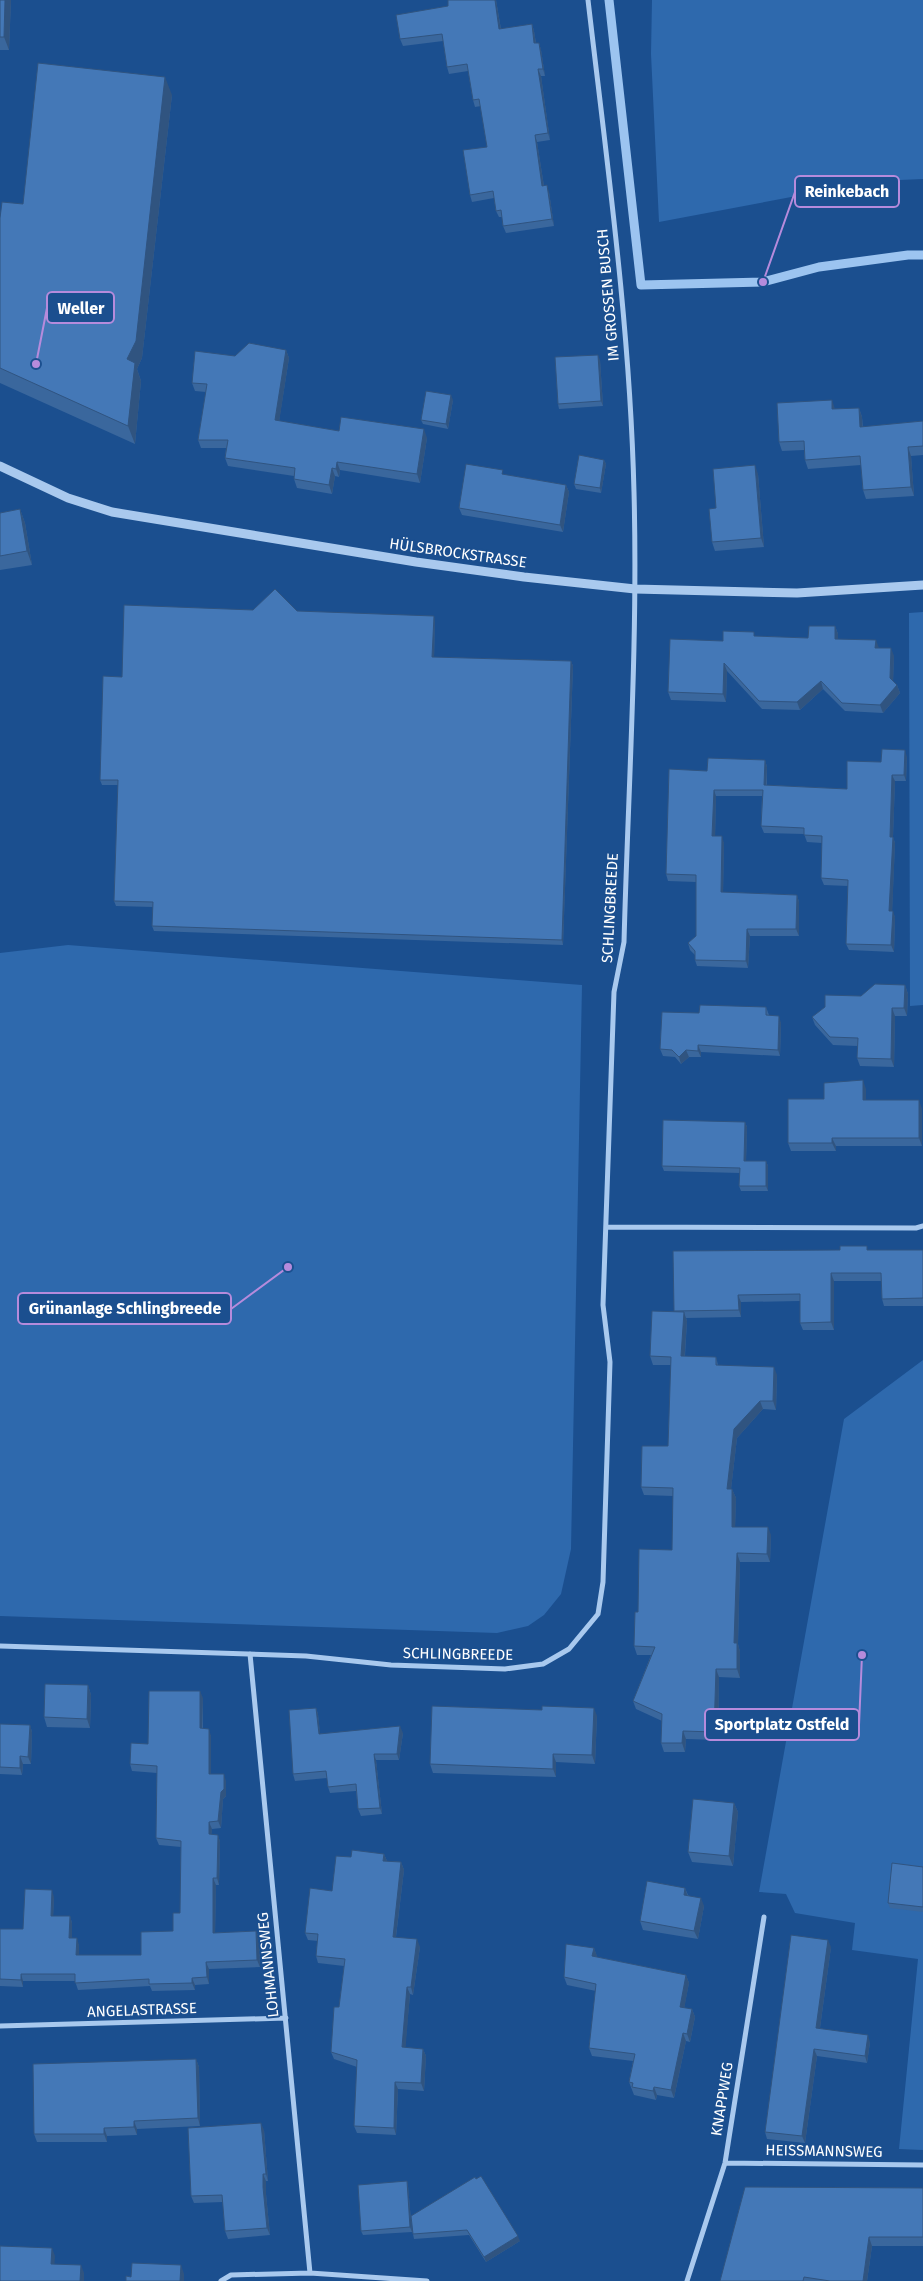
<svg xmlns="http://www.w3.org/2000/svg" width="923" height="2281" font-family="'Fira Sans',sans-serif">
  <rect width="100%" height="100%" fill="#1b4f8f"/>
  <path fill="#2e69ad" d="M652,0H923V179L876,181L659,222L651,54Z
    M923,612V1005L910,1006L909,613Z
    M68,945L582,985L571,1549L561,1594L544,1615L528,1626L497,1633L0,1616V953Z
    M923,1360V2150L899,2149L918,1959L852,1950L855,1923L795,1913L786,1894L759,1892L844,1419Z"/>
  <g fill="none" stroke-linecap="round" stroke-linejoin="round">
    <path stroke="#9cc4f0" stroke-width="9" d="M609,0L641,285L763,282L819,267L908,255H923"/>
    <path stroke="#a9c9ee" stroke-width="5" d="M607,1227L916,1228L923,1226
      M0,1646L306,1656L391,1665L505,1669L543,1664L569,1649L598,1614L603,1582L610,1362L603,1305L614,992L624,942C628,792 638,642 634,492C630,327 607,163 588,0
      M250,1654L310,2273
      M0,2026L286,2018
      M725,2163L923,2165
      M221,2281L231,2275L310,2273L427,2281
      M687,2281L725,2163L764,1917"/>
    <path stroke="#a9c9ee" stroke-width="9" d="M0,466L68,498L112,512L416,562L524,577L635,589L797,593L923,585"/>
  </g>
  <path fill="#3a679d" d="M0,0H11L9,50H0Z
    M496,0L501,29L532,24L534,31L536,43H539L541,50L545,76H541L550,140L537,142L544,186L549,192L554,226L506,233L503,226L502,217H499L496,211L494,198L472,202L470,195L487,147L481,106L475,107L473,100L468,71L449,74L447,67L443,41L403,46L400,39Z
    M172,95L142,358L137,369L141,381L135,444L0,383V218L23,204Z
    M286,350L289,358L279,421L339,431L427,438L420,483L340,470L339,477L335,476L332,494L297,488L294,479V476L228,466L225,458L226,448H201L198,440L206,392L195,391L192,383L235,356Z
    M600,360L603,406L559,409L558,404Z
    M453,400L448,429L423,424L421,420Z
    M859,408L862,417L863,427L923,421V455L911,456L914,496L866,499L863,490L861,465L808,469L805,460L804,450L782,451L779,442L835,409Z
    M604,460L606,464L601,493L576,489L574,484Z
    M758,474L764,547L715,551L712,542L716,508Z
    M505,475L566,485L569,492L563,532L462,515L459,508Z
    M20,509L25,523L32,565L0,570V513Z
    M297,611L435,621L434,657L571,661L573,666L563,945L154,931L152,926L153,907L116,906L114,901L118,785H102L100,780L122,677Z
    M835,626L838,634V639L879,648L894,656L893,681L897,685L900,693L883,713L845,711L823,689L800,710L762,709L727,671L726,702L671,700L668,692L723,641L755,636L808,638Z
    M907,757L906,781H895L893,837L895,843L892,911L895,917L894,952L849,950L846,944L848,886L824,885L821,878L822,843L807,842L804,834L764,833L761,826L762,796H716L715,836L724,843L723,892L797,895L799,902V936H750L748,968L697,966L695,960V955L690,950L688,943L696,936V882L668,881L666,874L707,771L765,760L767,767V785L847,789L881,762Z
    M905,985L908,994L907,1016H895L894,1067L860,1066L857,1058V1046L833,1045L815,1025L812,1017L861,996Z
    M766,1007L769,1015L781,1023L780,1056L701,1052V1057H689L681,1064L675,1057L663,1056L660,1049L699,1013Z
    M866,1089V1100L922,1109V1146H836V1151H791L788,1143L824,1099Z
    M745,1122L747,1127L746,1161H766L768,1166V1191H741L739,1186L740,1173L664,1171L662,1166Z
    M868,1250H923V1306H884L882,1299L881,1281H834V1330H803L800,1323V1301L741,1302V1317L686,1318L687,1321L685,1356L716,1357L718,1365L777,1375L776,1410L763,1409L737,1438L731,1489H732L736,1498L735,1527L771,1535L770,1562H740L738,1644L740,1652V1678L719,1677L718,1740L686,1739L685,1752H664L661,1743L662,1721L636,1709L633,1701L651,1655H637L634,1646L638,1612L672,1550L673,1496L644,1495L641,1487L668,1446L671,1365H653L650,1356L674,1312V1311Z
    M88,1685L91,1695L90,1728L47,1727L44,1717Z
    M203,1698V1728L211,1736V1774L226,1781V1796L223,1799L221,1828L212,1829L211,1835H218L220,1842L219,1885H216L215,1933L256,1931L259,1938L260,1967L209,1969V1984L195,1985V1990L152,1991L150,1986L78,1990L75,1981H23V1987L0,1986V1929H23L54,1897L53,1916H70L72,1923V1938L79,1945V1955H141L173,1931L180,1913L181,1847L159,1845L156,1838L157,1773L132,1771L130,1764L148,1744Z
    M316,1708L318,1714L320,1734L403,1733L399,1760H376L382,1814L361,1816L358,1809L356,1791L330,1793L328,1787L327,1778L295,1781L293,1774Z
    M597,1716L595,1764L556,1762V1777L433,1773L430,1764Z
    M0,1724L30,1725L32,1732L31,1764H23L22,1775L0,1774Z
    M734,1803L738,1812L733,1866L692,1862L688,1852Z
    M384,1854L387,1861L401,1862L404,1870L396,1937L420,1947L413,1995L410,1994L405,2048L423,2049L426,2056L424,2091L398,2089L396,2135L357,2133L354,2126L357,2067L334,2059L331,2052L339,2007L344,1966L318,1963L316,1956L318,1941L308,1940L305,1933L332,1891L351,1857Z
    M923,1867V1912L890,1908L888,1903Z
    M685,1888L688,1895L704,1906L698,1939L643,1930L640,1921Z
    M831,1947L820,2028L870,2042L867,2063L817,2056L805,2143L767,2139L765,2132Z
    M594,1948L597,1957L686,1975L689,1983L684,2008L692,2009L695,2017L690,2042L686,2041L674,2098L657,2095L656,2100L634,2095L629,2082L633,2061L592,2056L589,2048L596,1991L567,1985L564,1977Z
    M196,2059L199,2067L200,2126L137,2129V2135L107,2136V2142H37L34,2134Z
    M264,2130L268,2181H266V2194L270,2235L228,2239L225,2231L223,2202L194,2203L191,2196Z
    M407,2181L408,2186L412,2232L363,2235L361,2231Z
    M923,2188V2246H872L867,2281H720Z
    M411,2216L520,2241L486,2262L469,2235L414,2239L413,2234Z"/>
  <path fill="#305480" d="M5,0H11L9,50L4,37Z
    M495,0H496L502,36L499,29Z
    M532,24L534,31L537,50L534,43Z
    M539,43L541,50L545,76L543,69Z
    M538,69L541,76L550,140L548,133Z
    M165,77L172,95L142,358L137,369L141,381L135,444L128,426L127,359Z
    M535,135L537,142L545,193L542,186Z
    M547,185L549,192L554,226L552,219Z
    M286,350L289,358L278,429L275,420Z
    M598,355L600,360L603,406L601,401Z
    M451,395L453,400L448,429L446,424Z
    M832,400L835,409V418L832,409Z
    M859,408L862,417L863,436L860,427Z
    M424,429L427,438L420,483L417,474Z
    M908,447L911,456L914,496L911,487Z
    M604,460L606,464L601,493L600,488Z
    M337,462L340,470L339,477L336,469Z
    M755,465L758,474L764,547L761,538Z
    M332,468L335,476L332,494L329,485Z
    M566,485L569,492L563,532L560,525Z
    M20,509L25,523L32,565L27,551Z
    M434,616L435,621L434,662L432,657Z
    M835,626L838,634V647L835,639Z
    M876,640L879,648H875Z
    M891,648L894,656L893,686L890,678Z
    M571,661L573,666L563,945L562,940Z
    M724,663L727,671L726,702L723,694Z
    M821,681L823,689L800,710L797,702Z
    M897,685L900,693L883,713L880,705Z
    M905,750L907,757L906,781L904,775Z
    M765,760L767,767L766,792L764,785Z
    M892,775L895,781L893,837L895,843L892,917L889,911L890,837Z
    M714,790L716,796L715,843L712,836Z
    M722,836L724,843L723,899L721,892Z
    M797,895L799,902V936L796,929Z
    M893,911L895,917L894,952L891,945Z
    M747,929L750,936L748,968L746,961Z
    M905,985L908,994L907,1016L904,1008Z
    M892,1008L895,1016L894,1067L891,1059Z
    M779,1016L781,1023L780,1056L778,1050Z
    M698,1045L701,1052V1057L698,1051Z
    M686,1050L689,1057L681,1064L679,1057Z
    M863,1080L866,1089V1109L863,1100Z
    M919,1100L922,1109V1146L919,1138Z
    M745,1122L747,1127L746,1166L744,1161Z
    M832,1138L836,1146V1151L832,1143Z
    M766,1161L768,1166V1191L766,1186Z
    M831,1273L834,1281V1330L831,1322Z
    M738,1295L741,1302V1317L739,1310Z
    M684,1312L687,1321L684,1365L681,1356Z
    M774,1367L777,1375L776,1410L773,1401Z
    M760,1401L763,1409L737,1438L730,1498L727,1489L734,1429Z
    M732,1489L736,1498L735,1535L732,1527Z
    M768,1527L771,1535L770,1562L767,1554Z
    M737,1553L740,1562L738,1644L740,1652V1678L737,1669L734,1643Z
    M716,1669L719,1677L718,1740L714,1732Z
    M88,1685L91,1695L90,1728L87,1719Z
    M200,1691L203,1698L202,1735L200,1728Z
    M316,1708L318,1714L321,1741L319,1734Z
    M594,1708L597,1716L595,1764L592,1755Z
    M30,1725L32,1732L31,1764L28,1757Z
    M400,1726L403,1733L399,1760L397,1754Z
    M209,1729L211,1736V1781L209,1774Z
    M683,1731L686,1739L685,1752L682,1743Z
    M374,1754L376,1760L382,1814L380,1808Z
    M553,1754L556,1762V1777L553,1769Z
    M20,1756L23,1764L22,1775L20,1768Z
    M224,1774L226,1781V1796L223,1799L221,1828L218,1821L221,1792Z
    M734,1803L738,1812L733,1866L729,1856Z
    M209,1822L212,1829L211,1841L209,1834Z
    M218,1835L220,1842L219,1885L217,1878Z
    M384,1854L387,1861H383Z
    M401,1862L404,1870L395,1944L393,1937Z
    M213,1878L216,1885L215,1940L213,1933Z
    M685,1888L688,1897L684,1895Z
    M52,1890L54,1897L53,1923L51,1916Z
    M701,1898L704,1906L698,1939L694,1931Z
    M70,1916L72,1923V1945L69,1938Z
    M256,1931L259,1938L260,1967L257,1960Z
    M77,1938L79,1945V1962L76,1955Z
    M417,1939L420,1947L413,1995L411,1987Z
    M828,1940L831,1947L819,2035L816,2028Z
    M594,1948L597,1956L595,1964L592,1956Z
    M206,1962L209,1969V1984L207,1977Z
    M21,1974L23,1981V1987L21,1980Z
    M686,1975L689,1983L683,2015L680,2007Z
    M192,1978L195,1985V1990L192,1983Z
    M407,1987L410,1994L405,2055L402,2047Z
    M692,2009L695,2017L690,2042L687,2034Z
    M683,2033L686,2041L674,2098L671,2090Z
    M868,2035L870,2042L867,2063L865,2056Z
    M423,2049L426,2056L424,2091L421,2083Z
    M814,2049L817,2056L805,2143L802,2136Z
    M196,2059L199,2067L200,2126L198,2118Z
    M395,2082L398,2089L396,2135L394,2128Z
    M654,2087L657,2095L656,2100L653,2091Z
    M134,2121L137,2129V2135L134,2127Z
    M261,2123L264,2130L268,2181L266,2174Z
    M104,2128L107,2136V2142L104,2134Z
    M263,2174L266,2181V2194L270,2235L267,2228L263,2187Z
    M407,2181L408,2186L412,2232L410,2227Z
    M518,2236L520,2241L486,2262L484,2257Z
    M869,2237L872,2246L867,2281H863Z
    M52,2248L55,2256L54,2272L51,2264Z
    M81,2265L84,2273V2281H80Z
    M181,2265L184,2274V2281H180Z"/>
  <path fill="#4478b7" stroke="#305480" d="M0,0H5L4,37H0Z
    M448,0H495L499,29L532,24L534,43H539L543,69H538L548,133L535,135L542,186L547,185L552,219L503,226L501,210L496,211L493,191L470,195L463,150L487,147L479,99L473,100L467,64L447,67L442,34L400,39L396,15L448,6Z
    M38,63L165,77L136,341L127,359L135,363L128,426L0,368V218L2,202L23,204Z
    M249,343L286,350L275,420L339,431L341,417L424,429L417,474L337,462L336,469L332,468L329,485L294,479L295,468L225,458L228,440H198L207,384L192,383L195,351L235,356Z
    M598,355L601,401L558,404L555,357Z
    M426,391L451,395L446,424L421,420Z
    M832,400V409L859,408L860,427L923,421V446L908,447L911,487L863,490L860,456L805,460L804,441L779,442L777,403Z
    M579,455L604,460L600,488L574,484Z
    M466,464L503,470L502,474L566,485L560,525L459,508Z
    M755,465L761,538L712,542L709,509L716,508L713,469Z
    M20,509L27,551L0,556V513Z
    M275,589L297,611L434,616L432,657L571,661L562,940L152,926L153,902L114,901L118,780H100L103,676L122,677L124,605L253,610Z
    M809,626H835V639L876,640L875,648H891L890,678L897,685L880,705L842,703L821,681L797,702L759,701L724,663L723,694L668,692L670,639L723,641V631L754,632V636L808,638Z
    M882,749L905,750L904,775H892L890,837H893L889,911H893L891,945L846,944L848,880L821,878L822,836L804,835V828L761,826L763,790H714L712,836H722L721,892L797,895L796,929H747L746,961L695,960V951L688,943L696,936V875L666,874L669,769L707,771L708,758L765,760L764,785L847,789V761L881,762Z
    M875,984L905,985L904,1008H892L891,1059L857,1058L858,1038L830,1037L812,1017L825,1007V995L861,996Z
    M700,1005L766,1007V1015L779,1016L778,1050L698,1045V1051L686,1050L679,1057L672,1050L660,1049L662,1012L699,1013Z
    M863,1080V1100H919V1138H832V1143H788V1099H824V1083Z
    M663,1120L745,1122L744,1161H766V1186H739L740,1168L662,1166Z
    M840,1246H867V1250H923V1298L882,1299L881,1273H831V1322L800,1323V1294L738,1295L739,1310L674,1311L673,1251L840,1250Z
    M652,1311L684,1312L681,1356L716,1357V1365L774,1367L773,1401H760L734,1429L727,1489H732V1527H768L767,1554L737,1553L734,1643H737V1669H716L714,1732L683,1731L682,1743H661L662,1714L633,1701L655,1647L634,1646L635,1612H638L639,1549L672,1550L673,1488L641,1487L642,1446H668L671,1357L650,1356Z
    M45,1684L88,1685L87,1719L44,1717Z
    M149,1691H200V1728L209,1729V1774H224V1789L221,1792L218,1821L209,1822V1834L218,1835L217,1878H213V1933L256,1931L257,1960L206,1962L207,1977L192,1978V1983L149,1984V1979L75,1983V1974H21V1980L0,1979V1929H23L25,1889L52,1890L51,1916H70L69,1938H77L76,1955H141V1932L173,1931V1913H180L181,1841L156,1838L157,1766L130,1764L131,1743L148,1744Z
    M432,1706L542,1710V1706L594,1708L592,1755L553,1754V1769L430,1764Z
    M316,1708L319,1734L400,1726L397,1754H374L380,1808L358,1809L356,1784L328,1787L326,1771L293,1774L289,1710Z
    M0,1724L30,1725L28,1757L20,1756V1768L0,1767Z
    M693,1799L734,1803L729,1856L688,1852Z
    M352,1850L384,1854L383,1861L401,1862L393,1937L417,1939L411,1987H407L402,2047L423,2049L421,2083L395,2082L394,2128L354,2126L357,2060L331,2052L334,2007H339L345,1959L316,1956L318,1934L305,1933L310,1888L332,1891L336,1856L351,1857Z
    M892,1863L923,1867V1907L888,1903Z
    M647,1881L685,1888L684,1895L701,1898L694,1931L640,1921Z
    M791,1935L828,1940L816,2028L868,2035L865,2056L814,2049L802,2136L765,2132Z
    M566,1944L594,1948L592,1956L686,1975L680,2007L692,2009L687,2034L683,2033L671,2090L654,2087L653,2091L632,2087L633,2083L629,2082L635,2054L589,2048L596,1984L564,1977Z
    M196,2059L198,2118L134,2121V2127L104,2128V2134H34L33,2064Z
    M261,2123L266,2174H263V2187L267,2228L225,2231L222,2195L191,2196L188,2128Z
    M481,2176L518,2236L484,2257L467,2230L413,2234L411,2216L475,2177L476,2179Z
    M407,2181L410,2227L361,2231L358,2185Z
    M745,2187L923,2188V2237H869L863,2281H830L804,2277L803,2281H720Z
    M0,2246L52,2248L51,2264L81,2265L80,2281H0Z
    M132,2263L181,2265L180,2281H126V2276L131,2277Z"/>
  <g text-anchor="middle" stroke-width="4" stroke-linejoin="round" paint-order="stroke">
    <g font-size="15" fill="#fff" stroke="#1b4f8f">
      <text transform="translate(608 295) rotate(-95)" y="5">IM GROSSEN BUSCH</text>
      <text transform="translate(458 553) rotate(8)" y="5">HÜLSBROCKSTRASSE</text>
      <text transform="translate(610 908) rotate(-87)" y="5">SCHLINGBREEDE</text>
      <text transform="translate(458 1654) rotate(1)" y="5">SCHLINGBREEDE</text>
      <text transform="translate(268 1965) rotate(-96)" y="5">LOHMANNSWEG</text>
      <text transform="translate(142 2010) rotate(-2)" y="5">ANGELASTRASSE</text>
      <text transform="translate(722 2099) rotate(-81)" y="5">KNAPPWEG</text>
      <text transform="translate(824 2151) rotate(1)" y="5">HEISSMANNSWEG</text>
    </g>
  </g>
  <path fill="none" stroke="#b68bdc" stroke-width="2" d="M763 282L795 192M36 364L47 308M288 1267L231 1309M862 1655L859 1725"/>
  <g fill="#b68bdc" stroke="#1b4f8f" stroke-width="2">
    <circle cx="763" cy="282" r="5"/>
    <circle cx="36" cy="364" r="5"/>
    <circle cx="288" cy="1267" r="5"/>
    <circle cx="862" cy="1655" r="5"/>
  </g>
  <g fill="#1b4f8f" stroke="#b68bdc" stroke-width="2">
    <rect x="795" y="176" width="104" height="31" rx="5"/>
    <rect x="47" y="292" width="67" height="31" rx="5"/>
    <rect x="18" y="1293" width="213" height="31" rx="5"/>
    <rect x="705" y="1709" width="154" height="31" rx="5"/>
  </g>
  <g font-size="16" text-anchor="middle" font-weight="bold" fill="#fff">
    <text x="847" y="197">Reinkebach</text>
    <text x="81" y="314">Weller</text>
    <text x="125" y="1314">Grünanlage Schlingbreede</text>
    <text x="782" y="1730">Sportplatz Ostfeld</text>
  </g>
</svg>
